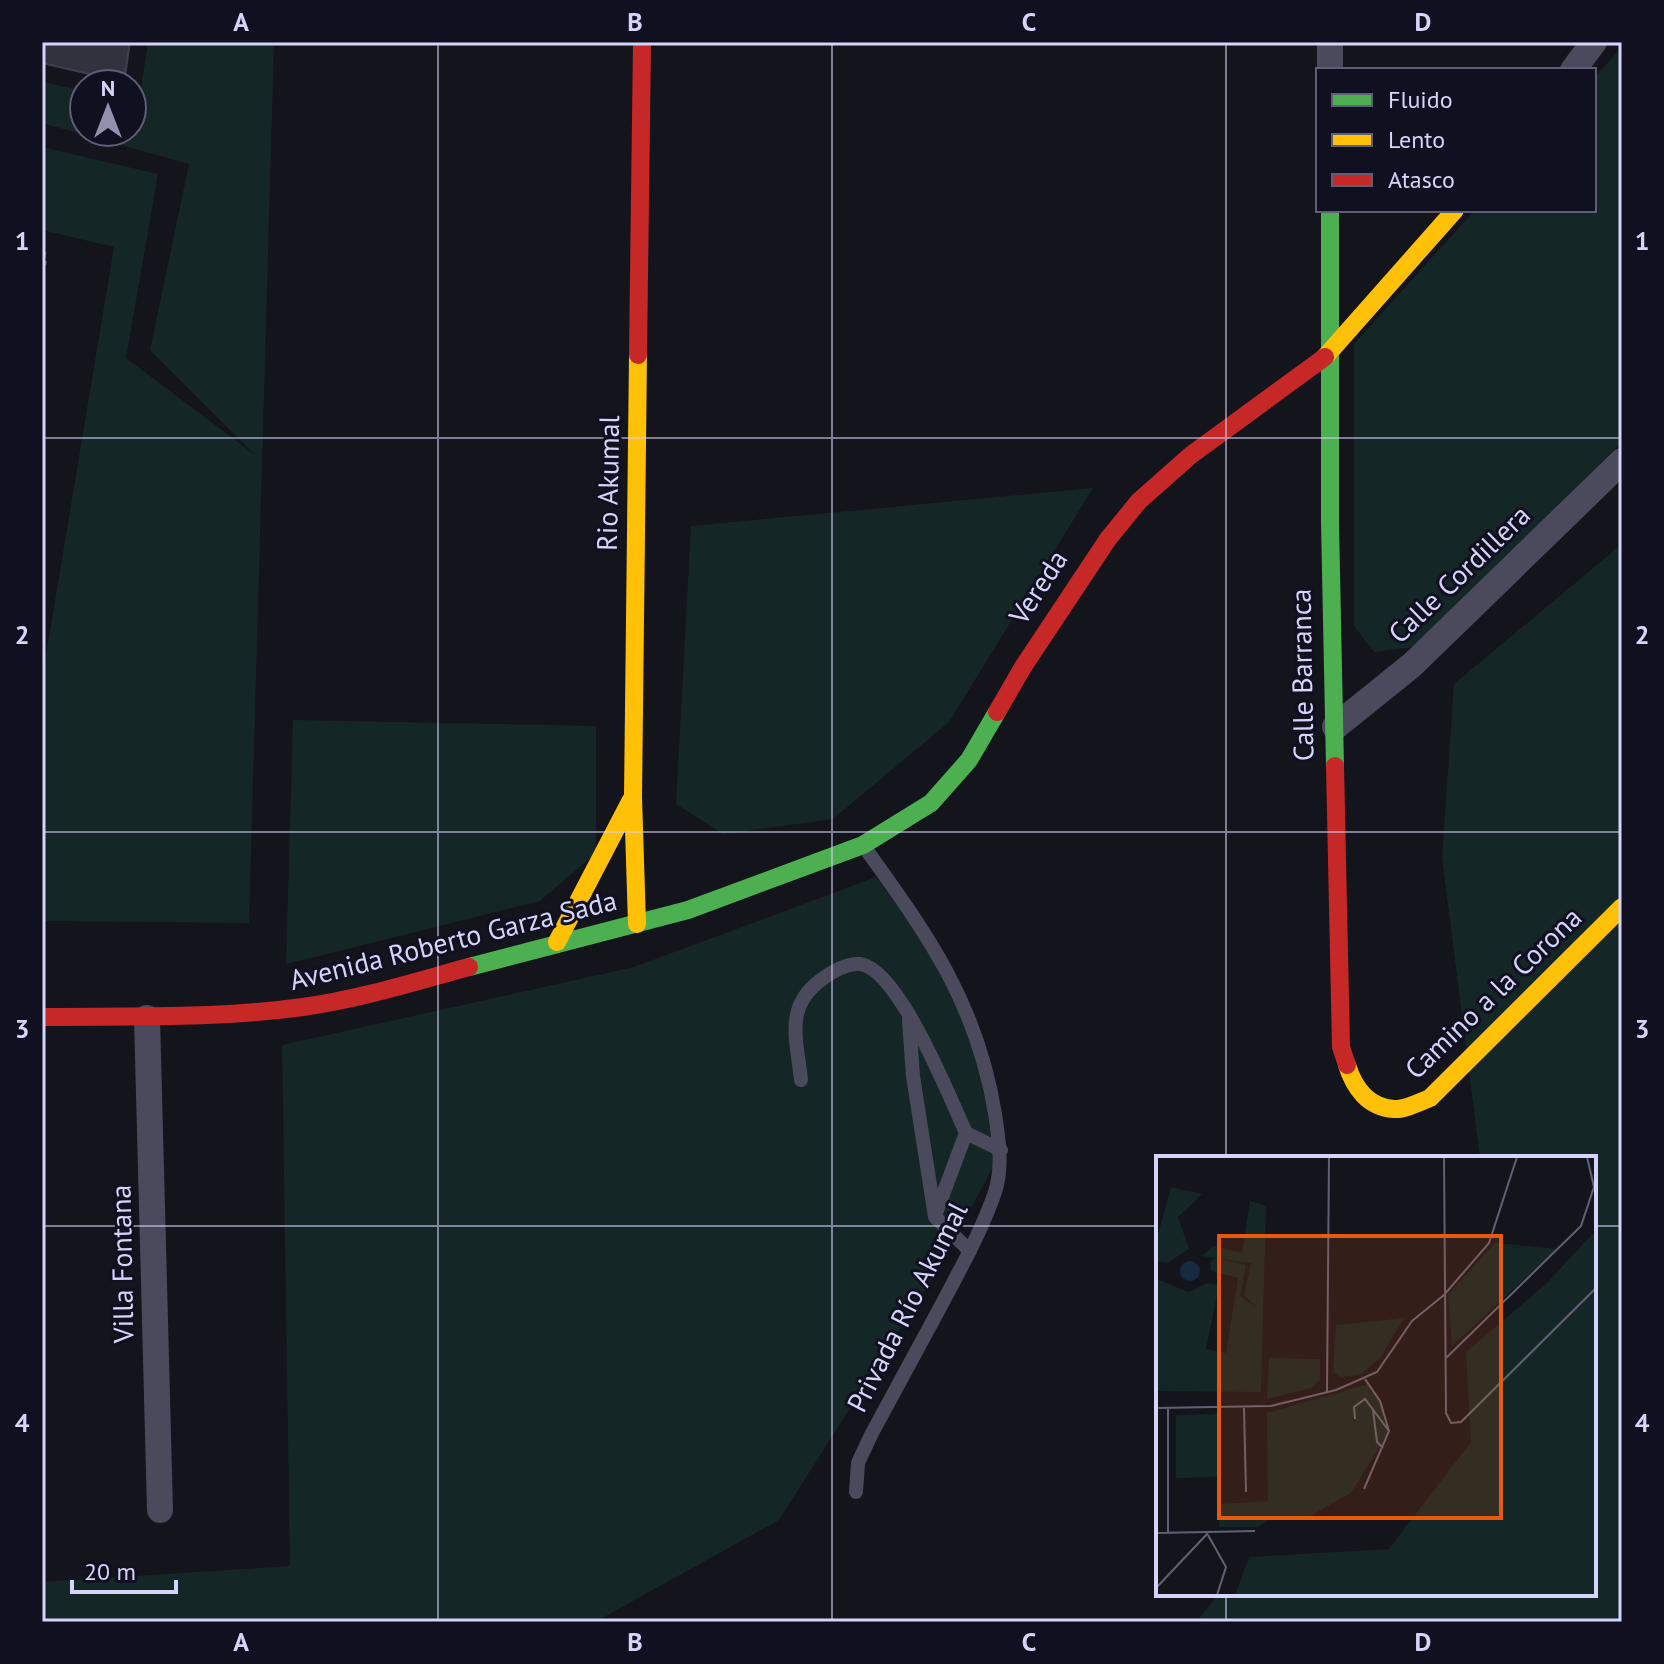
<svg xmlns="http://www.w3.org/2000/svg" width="1664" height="1664" font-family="'PT Sans',sans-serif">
  <rect width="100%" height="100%" fill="#14141c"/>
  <path fill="#142726" d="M148,42H274L249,923L42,921V679L114,247L42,230V147L158,174L126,358L255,455L150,350L189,164L42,123V82L84,91V132H132V101L139,102Z
    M1622,47V442L1413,647L1374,652L1354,626V344L1475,210H1594V78Z
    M1093,488L949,722L833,819L723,834L676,804L691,526Z
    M1622,544V1622H1196L1219,1594H1594V1158H1480L1442,857L1454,684Z
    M293,720L596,726V853L540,901L286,964Z
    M876,877L967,1000L996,1162L935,1274L779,1520L595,1622H42V1582L290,1566L282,1045L634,967Z"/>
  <path fill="#32323e" stroke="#403f4f" stroke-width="2" d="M42,42H130L124,82L42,63Z"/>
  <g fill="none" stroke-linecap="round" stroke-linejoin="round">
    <path stroke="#4b5962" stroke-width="5" stroke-dasharray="4 6" stroke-linecap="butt" d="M42,254L46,255L42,271"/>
    <path stroke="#4a4a5c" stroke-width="14" d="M909,1020L913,1076L935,1217L970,1251
      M801,1080C797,1040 784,1007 821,980C831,972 847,963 860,964C899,969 950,1098 966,1133L1001,1150
      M936,1213L966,1133
      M856,1492L858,1463L871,1435C895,1391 919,1346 943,1302C962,1266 982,1230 995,1192C1003,1167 999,1140 995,1114C977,1002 927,934 863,845"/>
    <path stroke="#4a4a5c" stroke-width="26" d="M1330,70V42
      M1573,70L1594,42
      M1335,727L1412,665L1622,461
      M147,1018L160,1510"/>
    <path stroke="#4caf50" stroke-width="18" d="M1330,210V523L1335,766
      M469,967L688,910L863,845L931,803L969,760L997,712"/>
    <path stroke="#ffc107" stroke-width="18" d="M1325,357L1455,210
      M637,924L633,797L638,355
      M557,942L631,800
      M1347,1065C1354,1088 1368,1107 1394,1109C1404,1110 1420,1102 1430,1098L1622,907"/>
    <path stroke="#c62828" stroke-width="18" d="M638,355L642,42
      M997,712L1023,667L1108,539L1139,501L1191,455L1325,357
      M1335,766L1341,1047L1347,1065
      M42,1017C129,1016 217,1019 303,1007C360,999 414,982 469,967"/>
  </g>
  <path fill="none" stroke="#d5d4fa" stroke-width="2" stroke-opacity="0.55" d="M438,42V1622M832,42V1622M1226,42V1158M42,438H1622M42,832H1622M42,1226H1158M1594,1226H1622M1226,1594V1622"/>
  <g text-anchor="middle" stroke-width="6" stroke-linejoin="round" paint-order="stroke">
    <g font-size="28" fill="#d5d4fa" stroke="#111020">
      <text transform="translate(608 483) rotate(-89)" y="10">Rio Akumal</text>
      <text transform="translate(1459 574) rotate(-44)" y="10">Calle Cordillera</text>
      <text transform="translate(1038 587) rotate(-57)" y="10">Vereda</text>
      <text transform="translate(1302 675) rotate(-91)" y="10">Calle Barranca</text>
      <text transform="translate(453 940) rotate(-14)" y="10">Avenida Roberto Garza Sada</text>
      <text transform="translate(1493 993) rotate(-44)" y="10">Camino a la Corona</text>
      <text transform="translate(122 1264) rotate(-91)" y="10">Villa Fontana</text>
      <text transform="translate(907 1307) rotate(-63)" y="10">Privada Río Akumal</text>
    </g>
  </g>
  <g transform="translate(1156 1156)">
    <rect width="440" height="440" fill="#14141c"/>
    <path d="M15,31L46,38L22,61L33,93L11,107L0,105V86ZM94,45L110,50L105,236L0,235V123L33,136L51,127L63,129L50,193L70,197L82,122L55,115L54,106L60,102L90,109L84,140L101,152L88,139L95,107L46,100L57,90L86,97ZM440,74V439H79L93,401L233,393L315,286L310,196L391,127ZM339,87L401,93L296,190L292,138ZM248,162L224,202L204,219L185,221L177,216L180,169ZM113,202L164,203V224L155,232L111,243ZM212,228L227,249L232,277L195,337L154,360H118L102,371H63L64,348L112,345L111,257ZM64,258L65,321L20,322V259Z" fill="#142726"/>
    <path d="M24 115a10 10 0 1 1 20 0a10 10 0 1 1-20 0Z" fill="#152a41"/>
    <path fill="none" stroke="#616175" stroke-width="2" d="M288,1L290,257L295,267L305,266L440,132M289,203L425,70L438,31L431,1M171,236L173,1M0,252L115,250L180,234L221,216L256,165L288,139L333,87L361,1M88,252L90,336M217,254L221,286L227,292M199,263L198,251L209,243L233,275M208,333L233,275L224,245L209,223M0,377L99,375M12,377V252M52,379L70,411L61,439M0,432L52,377"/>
    <path fill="#e8590c" fill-opacity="0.15" stroke="#e8590c" stroke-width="4" d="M63,80H345V362H63Z"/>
    <rect width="440" height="440" fill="none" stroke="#d5d4fa" stroke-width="4"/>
  </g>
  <rect width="1664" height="1664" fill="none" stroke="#111020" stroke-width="88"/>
  <rect x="1316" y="68" width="280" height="144" fill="#111020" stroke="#5f5e77" stroke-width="2"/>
  <rect x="1332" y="94" width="40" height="12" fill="#4caf50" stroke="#5f5e77" stroke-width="2"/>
  <text x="1388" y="108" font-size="24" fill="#d5d4fa">Fluido</text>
  <rect x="1332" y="134" width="40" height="12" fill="#ffc107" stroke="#5f5e77" stroke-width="2"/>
  <text x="1388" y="148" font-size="24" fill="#d5d4fa">Lento</text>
  <rect x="1332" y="174" width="40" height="12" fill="#c62828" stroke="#5f5e77" stroke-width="2"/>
  <text x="1388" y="188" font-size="24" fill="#d5d4fa">Atasco</text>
  <g transform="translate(108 108)"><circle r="38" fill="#111020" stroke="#5f5e77" stroke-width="2"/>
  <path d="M0-6L14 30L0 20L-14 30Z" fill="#9191ac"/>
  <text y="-12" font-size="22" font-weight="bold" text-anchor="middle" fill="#d5d4fa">N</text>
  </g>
  <path d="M72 1580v12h104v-12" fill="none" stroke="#d5d4fa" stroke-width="4"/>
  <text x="84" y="1580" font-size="24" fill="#d5d4fa" stroke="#111020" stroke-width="6" paint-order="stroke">20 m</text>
  <rect x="44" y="44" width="1576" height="1576" fill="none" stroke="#d5d4fa" stroke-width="3"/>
  <g font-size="26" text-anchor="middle" font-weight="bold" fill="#d5d4fa">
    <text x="241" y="31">A</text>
    <text x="635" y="31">B</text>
    <text x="1029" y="31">C</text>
    <text x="1423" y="31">D</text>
    <text x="22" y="250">1</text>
    <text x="1642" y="250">1</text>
    <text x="22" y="644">2</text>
    <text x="1642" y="644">2</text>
    <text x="22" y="1038">3</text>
    <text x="1642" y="1038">3</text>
    <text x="22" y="1432">4</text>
    <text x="1642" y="1432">4</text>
    <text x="241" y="1651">A</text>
    <text x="635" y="1651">B</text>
    <text x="1029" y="1651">C</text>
    <text x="1423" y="1651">D</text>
  </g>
</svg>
